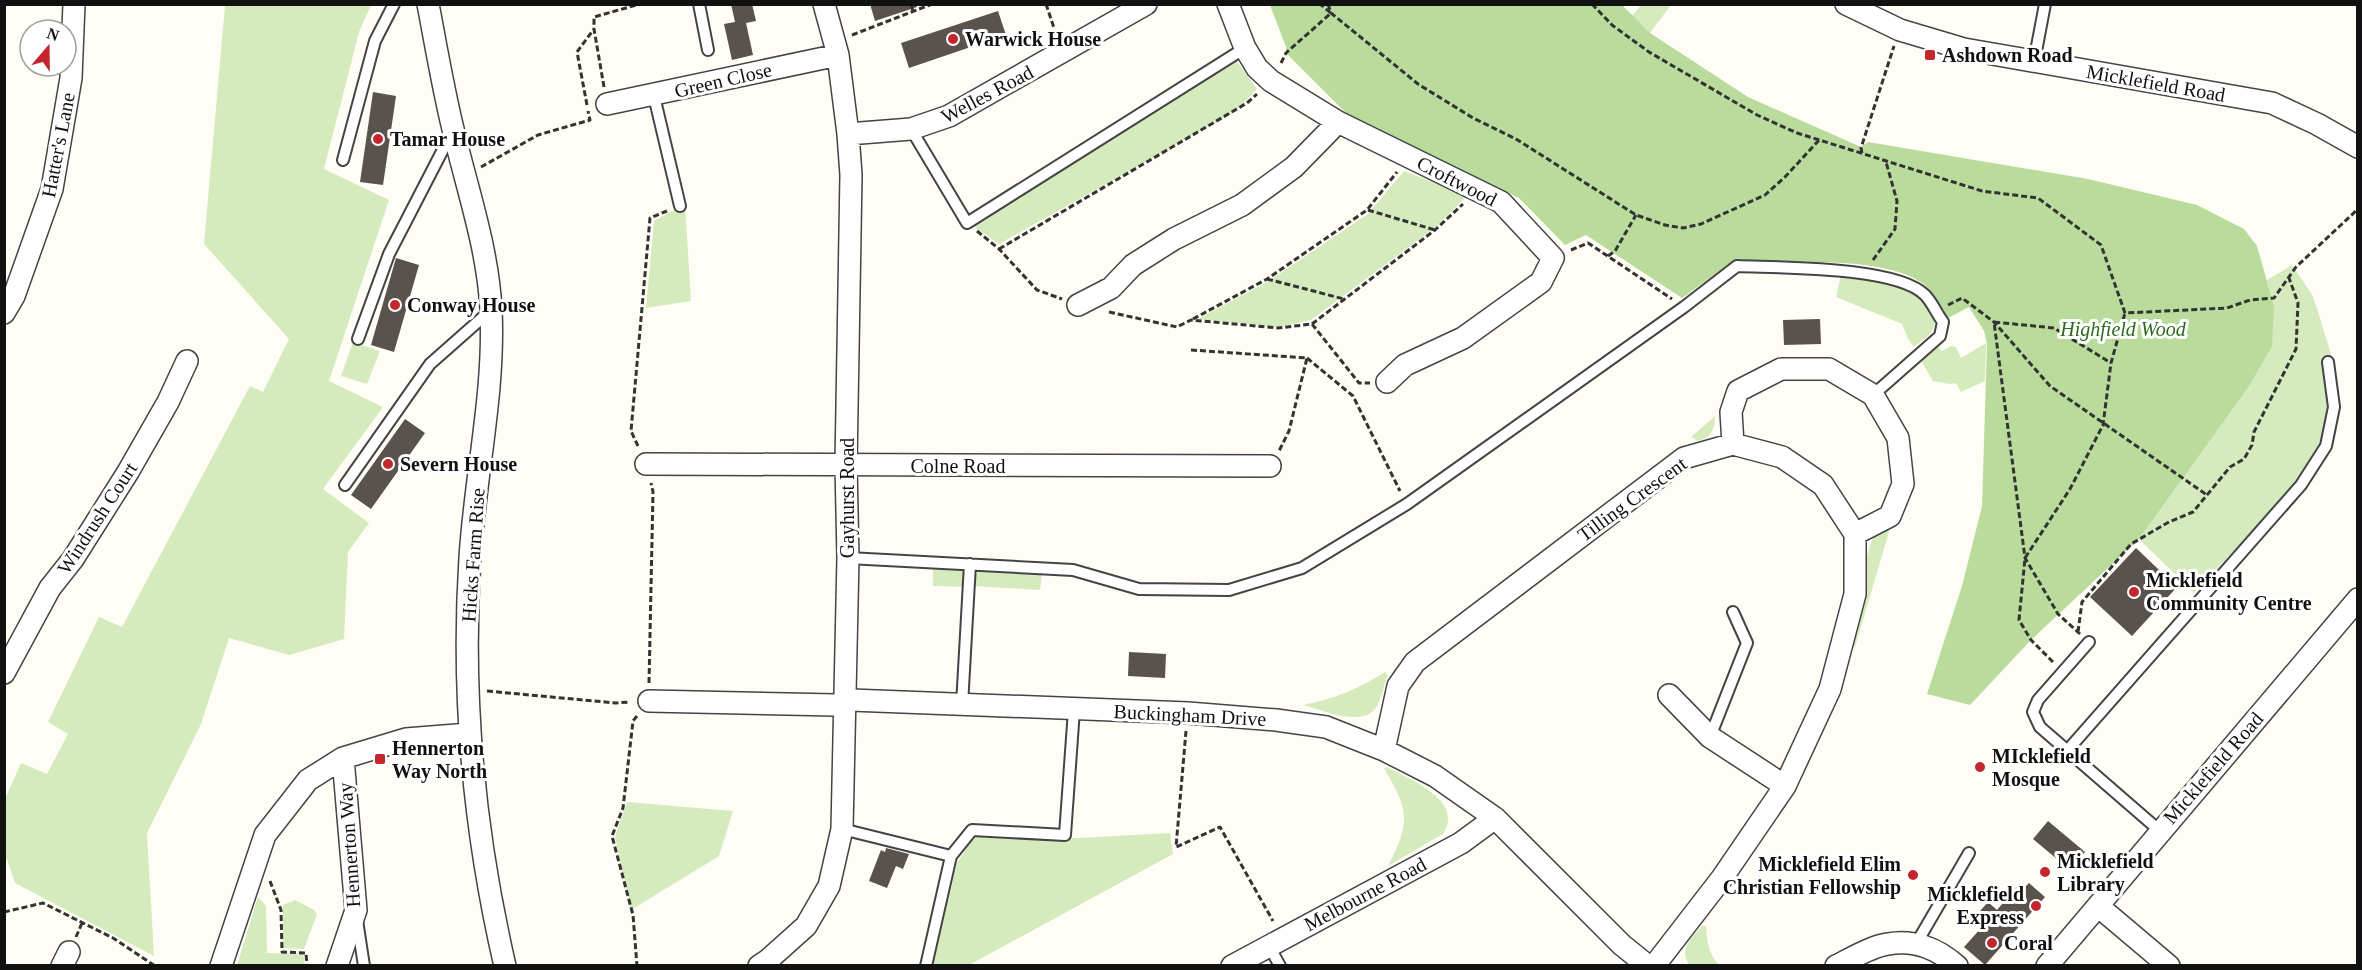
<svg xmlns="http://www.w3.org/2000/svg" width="2362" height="970" font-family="'Times New Roman',serif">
  <rect width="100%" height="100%" fill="#fffdf5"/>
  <path fill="#d5ebbd" d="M225,5H371L359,32L324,169L389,200L329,381L383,407L323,489L369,523L348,552L344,639L289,655L229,638L201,724L147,833L154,956L15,883L5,854L4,801L21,763L47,774L68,734L48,722L99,617L122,627L250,386L263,392L289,339L204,244Z
    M1641,5H1671L1650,33L1632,16Z
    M1235,59L1257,89L1236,111L999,244L973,226Z
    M1404,171L1468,195L1437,226L1311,320L1279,327L1198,319L1267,282L1368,214Z
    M685,204L691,301L646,308L654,221Z
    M2292,265L2313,296L2331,354L2330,409L2320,444L2297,483L2194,593L2139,539L2248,388L2274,306L2267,280Z
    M1842,271C1873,275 1912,280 1930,309C1934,316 1937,324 1932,331C1929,337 1919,342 1914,347L1908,339L1902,324L1836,297Z
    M353,342L380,351L367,384L341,376Z
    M1986,343L1985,381L1961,392L1956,383L1950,384L1933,381L1920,359L1936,344L1942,351L1951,346L1956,347L1961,358Z
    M1715,416C1715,429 1712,437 1698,441L1691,437Z
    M1891,525L1855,647L1853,646C1856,632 1860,618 1862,604C1866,582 1861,530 1891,525Z
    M933,569L965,571L966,587L933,586Z
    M979,571L1042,575L1040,590L975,586V576Z
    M1385,672L1388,675C1384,685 1382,697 1377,706C1364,729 1322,710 1303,705C1333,699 1359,689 1385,672Z
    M1387,767C1410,780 1465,800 1443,834L1388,866C1411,821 1409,811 1384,768Z
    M627,802L733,811L719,856L631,910L615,837Z
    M1170,833L1173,854L969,965L933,966L957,863L974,837L1078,838Z
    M258,897L266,906L267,953L303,954L305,965H237Z
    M295,900L314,910L317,914L304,949L283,948V905Z
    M1702,926H1706C1707,942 1708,953 1719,965H1689C1679,949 1691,938 1702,926Z"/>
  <path fill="#b9dc9c" d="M1270,5H1622L1650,33L1748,97L1861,147L1868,142L2088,179L2197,205L2244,229L2257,246L2274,306L2272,346L2248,388L2139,539L2031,640L1970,705L1927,694L1962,586L1982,506L1987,344L1984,331L1969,307L1948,318C1942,309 1937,298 1930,290C1899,254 1788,263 1742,262L1729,264L1682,298L1586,235L1565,245L1519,198L1348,115L1286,53V47Z"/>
  <path fill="#5a524d" d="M731,4H752L756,21L746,23L753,55L732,60L724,24L735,22Z
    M870,4H916L917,7L875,21Z
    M998,11L1006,35L909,68L901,43Z
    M373,92L396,96L383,185L360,182Z
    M396,258L419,265L394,352L371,345Z
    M1820,319L1821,344L1784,345L1783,320Z
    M405,419L425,433L371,509L351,495Z
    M2136,548L2177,587L2132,636L2090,597Z
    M1129,652L1166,654L1165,678L1128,676Z
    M2048,821L2085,852L2070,870L2033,839Z
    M886,848L909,854L903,869L896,866L887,888L869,881L881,850L885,852Z
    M2029,883L2045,897L1985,965L1964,947L1982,927L1973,919L1988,902L1997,910L2019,884L2024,888Z"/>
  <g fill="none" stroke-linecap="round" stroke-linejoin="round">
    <g stroke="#444" stroke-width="14">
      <path id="service" d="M699,4L708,50
        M2034,62L2045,4
        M654,96L680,206
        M911,129L967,223L1245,48
        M343,160L375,41L394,4
        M358,339L389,254L451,134
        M345,485L430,364L490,311
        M848,558L1073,570L1139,589L1229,590L1302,568L1407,504L1684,307L1737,266C1779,268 1896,266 1925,295C1932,302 1937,314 1943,322L1940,336L1873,395
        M2089,642L2038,700L2033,712L2040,727L2160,831
        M962,705L970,564
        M1710,737L1747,643L1733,612
        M2066,752L2301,485L2326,446L2334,407L2328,362
        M842,829L951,856
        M357,920L364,966
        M1916,944L1969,853
        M1269,946L1280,966
        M926,966L951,856L972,830L1065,835L1074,710"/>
    </g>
    <g stroke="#444" stroke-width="24">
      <path id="minor" d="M428,4C436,46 443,88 453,129C467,189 488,248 491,310C495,393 475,476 470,558C461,696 474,832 505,966
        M1228,4L1245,48L1257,68L1271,81L1338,122L1501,202L1553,258L1541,282L1463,338L1405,365L1387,382
        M1846,4L1900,30L1964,49L2272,103L2317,124L2358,147
        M607,104L838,55
        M848,134L911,129L949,116L1146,4
        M1078,305L1111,288L1133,265L1174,239L1242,205L1294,167L1338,122
        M4,313L14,296L52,189L71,78L74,4
        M1733,444L1731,412L1738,391L1781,369H1829L1873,395L1898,438L1903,484L1890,516L1855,534
        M646,464L1270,466
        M4,673L50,588L73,559L128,472L168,402L187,361
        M1669,695L1710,737L1785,786
        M649,701L835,705L851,700L1188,713L1276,720L1326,727L1384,750L1435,776L1495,818L1622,945L1648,966
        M1384,750L1398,686L1415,662L1684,458L1733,444L1782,457L1823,485L1855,534V594L1830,689L1785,786L1722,878L1654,966
        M2098,906L2169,966
        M62,966L69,952
        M221,966L265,835L308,780L343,758L406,739L469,734
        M337,966L356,910L343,758
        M759,966L768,960L806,926L829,886L842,829L848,558L846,465L851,175L848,134L838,55L824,4
        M1232,966L1461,843L1495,818
        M1836,966C1850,959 1872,946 1888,944C1914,939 1938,949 1957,966
        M2047,966L2358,599"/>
    </g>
    <path stroke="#333" stroke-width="3" stroke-dasharray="6 3" stroke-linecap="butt" d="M911,4L913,11
      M1046,4L1056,34
      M1328,4L1331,13L1418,84L1473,118L1516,139L1636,215L1665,225L1683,228L1701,224L1765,195L1785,177L1820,139
      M1592,4L1612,25L1649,52L1757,115L1797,133L1982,191L2038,198L2101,245L2125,313L2227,308L2250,300L2274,298L2296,267L2358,209
      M852,35L932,4
      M1281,63L1286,53L1331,13L1320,4
      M604,87L594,29V17L640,4
      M587,105L577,52L594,29
      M1862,153L1861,148L1894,46
      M481,167L538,135L590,120L588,111
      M1368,210L1435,230
      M977,231L999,249L1037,290L1062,299
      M999,249L1247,103L1257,94
      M1571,250L1588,243L1672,299
      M1608,256L1615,251L1636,215
      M1873,260L1895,229L1897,201L1886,162
      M1267,279L1344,299
      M1948,305L1962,298L1994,322L2050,386L2207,495
      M1109,312L1177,327L1191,320L1278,328L1312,324L1359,383H1370
      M1193,319L1267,279L1367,210L1397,172
      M1312,324L1435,230L1463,204
      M1191,350L1307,358L1289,431L1279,451
      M1307,358L1353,396L1400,491
      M638,446L631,431L650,218L667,211
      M2078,632L2082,602L2131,544L2169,522L2193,512L2230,467L2244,459L2252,445L2254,432L2296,349L2298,303L2289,278
      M2080,634L2058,614L2025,558L1994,322L2054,328L2111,363
      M2053,662L2031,640L2019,620L2025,558L2070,489L2103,425L2111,363L2125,313
      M649,683L653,492L651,483
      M487,691L616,703L630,702
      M637,716L633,721L623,808L612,836L633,915L637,966
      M1186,731L1176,847L1220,827L1273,921
      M270,881L281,910L282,952L306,953L307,966
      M4,912L43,903L113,938L155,966
      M76,937L82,923"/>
    <use href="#service" stroke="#fff" stroke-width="10"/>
    <use href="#minor" stroke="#fff" stroke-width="21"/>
  </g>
  <g fill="#c4262e" stroke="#fff" stroke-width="2">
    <circle cx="953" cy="39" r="6"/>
    <rect x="1924" y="49" width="12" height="12" rx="3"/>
    <circle cx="378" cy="139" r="6"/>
    <circle cx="395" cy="305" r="6"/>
    <circle cx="388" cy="464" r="6"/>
    <circle cx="2134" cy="592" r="6"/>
    <rect x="374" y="753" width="12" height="12" rx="3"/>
    <circle cx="1980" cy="767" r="6"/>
    <circle cx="2045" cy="872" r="6"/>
    <circle cx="1913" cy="875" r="6"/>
    <circle cx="2036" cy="906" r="6"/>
    <circle cx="1992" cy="943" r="6"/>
  </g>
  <g text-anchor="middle" stroke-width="6" stroke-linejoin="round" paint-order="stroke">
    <g font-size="20" font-weight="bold" fill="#111" stroke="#fff" text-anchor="start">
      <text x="965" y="46">Warwick House</text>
      <text x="1942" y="62">Ashdown Road</text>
      <text x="390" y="146">Tamar House</text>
      <text x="407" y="312">Conway House</text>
      <text x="400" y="471">Severn House</text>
      <text x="2146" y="587">Micklefield<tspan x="2146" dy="23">Community Centre</tspan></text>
      <text x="392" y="755">Hennerton<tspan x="392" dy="23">Way North</tspan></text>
      <text x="1992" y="763">MIcklefield<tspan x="1992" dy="23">Mosque</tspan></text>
      <text x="2057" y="868">Micklefield<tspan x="2057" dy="23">Library</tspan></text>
      <text x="1901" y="871" text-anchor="end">Micklefield Elim<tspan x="1901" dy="23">Christian Fellowship</tspan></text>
      <text x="2024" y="901" text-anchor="end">Micklefield<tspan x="2024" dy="23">Express</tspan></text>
      <text x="2004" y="950">Coral</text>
    </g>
    <g font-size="20" fill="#111" stroke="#fff">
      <text transform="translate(723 80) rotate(-13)" y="7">Green Close</text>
      <text transform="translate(2156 83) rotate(10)" y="7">Micklefield Road</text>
      <text transform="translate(987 94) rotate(-28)" y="7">Welles Road</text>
      <text transform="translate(58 145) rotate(-79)" y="7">Hatter's Lane</text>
      <text transform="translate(1457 181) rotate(27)" y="7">Croftwood</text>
      <text x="958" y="473">Colne Road</text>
      <text transform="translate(847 498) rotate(-90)" y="7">Gayhurst Road</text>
      <text transform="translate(1632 499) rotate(-36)" y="7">Tilling Crescent</text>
      <text transform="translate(97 518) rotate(-57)" y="7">Windrush Court</text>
      <text transform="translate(473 555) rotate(-86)" y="7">Hicks Farm Rise</text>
      <text transform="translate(1190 715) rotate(3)" y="7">Buckingham Drive</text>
      <text transform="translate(2213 768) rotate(-49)" y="7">Micklefield Road</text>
      <text transform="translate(349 845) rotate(-94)" y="7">Hennerton Way</text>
      <text transform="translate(1365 894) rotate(-28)" y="7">Melbourne Road</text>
    </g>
    <g font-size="20" font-style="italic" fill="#2f6b1f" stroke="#fff">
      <text x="2123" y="336">Highfield Wood</text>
    </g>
  </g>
  <rect width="2362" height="970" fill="none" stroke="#111111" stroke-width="12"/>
  <g transform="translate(48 48) rotate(20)"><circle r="28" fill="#ffffff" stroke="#a0a0a0" stroke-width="1.5"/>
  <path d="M0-4.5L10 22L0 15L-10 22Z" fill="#c4262e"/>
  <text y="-9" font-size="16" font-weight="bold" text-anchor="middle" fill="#111111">N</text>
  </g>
</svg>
